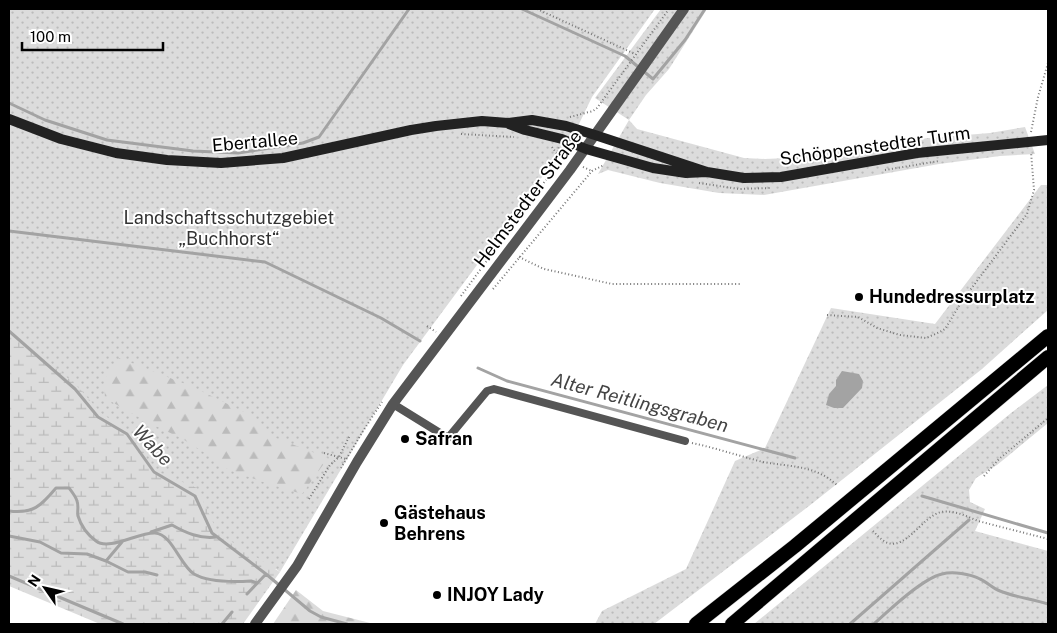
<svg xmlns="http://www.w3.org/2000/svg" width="1057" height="633" font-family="'Public Sans',sans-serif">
  <defs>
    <pattern id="grass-dots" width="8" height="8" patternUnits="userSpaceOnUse" patternTransform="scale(1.25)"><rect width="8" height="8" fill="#dcdcdc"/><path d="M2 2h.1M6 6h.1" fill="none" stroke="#bbb" stroke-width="1.8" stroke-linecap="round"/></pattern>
    <pattern id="forest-firs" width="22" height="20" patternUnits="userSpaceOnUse" patternTransform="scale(1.25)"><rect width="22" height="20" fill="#dcdcdc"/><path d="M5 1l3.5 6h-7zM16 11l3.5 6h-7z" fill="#bbb"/></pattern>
    <pattern id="wetland-marsh" width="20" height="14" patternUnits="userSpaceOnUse" patternTransform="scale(1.25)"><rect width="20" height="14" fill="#dcdcdc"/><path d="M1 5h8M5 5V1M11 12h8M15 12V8" fill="none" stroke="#bbb"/></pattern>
  </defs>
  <rect width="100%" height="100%" fill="#fff"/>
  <path fill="url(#grass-dots)" d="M9,9H655L592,97L578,126L565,146L403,365L280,572L276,569L9,578Z
    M661,9H707L669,69L646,95L629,120L637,129L744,158L765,159L788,158L905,140L990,133L1025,127L1035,154L1000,156L939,164L764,195L719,193L660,183L608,170L598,174L629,120L595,98Z
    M1041,185H1048V310L982,369L809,506L654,624H595L602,611L686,569L735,461L765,448L831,308L935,324Z
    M1048,385V423L997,465L976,478L969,490L970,502L985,509L975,531L1048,551V624H754L1011,413Z"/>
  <path fill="url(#forest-firs)" d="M119,358L193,387L246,413L276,438L328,458L302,494L260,481L229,470L205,453L181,438L147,422L105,398L104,380Z
    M296,590L323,611L374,624H273Z"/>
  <path fill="url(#wetland-marsh)" d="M9,327L78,387L102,414L131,432L154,470L197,488L218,533L280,572L243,624H100L9,586Z"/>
  <path fill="#a3a3a3" d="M842,371L859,374L863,381L862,388L843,408H834L826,405L829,394L836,386V380Z"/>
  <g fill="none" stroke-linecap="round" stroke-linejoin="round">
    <path stroke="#a3a3a3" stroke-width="3" d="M522,9L625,56L653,79L685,40L705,9
      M9,103L45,120L107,140L193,151L238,153L303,143L319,137L409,9
      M9,231L265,262L381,318L420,341
      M9,331L75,389L98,417L127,434L154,472L195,496L212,533L266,574L310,611L321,617L347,624
      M478,368L507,381L795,458
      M922,496L1048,533
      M9,511C33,514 41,506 56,488H69C72,492 76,497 77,501C79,506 77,511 78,516C81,526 88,535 96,541C109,551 139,532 155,533C172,534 180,565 194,574C208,582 235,582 251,581L257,583
      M151,532L172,525C186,533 200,539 216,537
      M9,536L40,542L61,553L87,554L106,561L122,542
      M106,561L128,572H145L157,575
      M9,576L123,624
      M247,594L266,574
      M222,624L232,612
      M850,624L969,520
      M874,624C889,610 923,578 942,574C953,571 970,574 980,579C987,582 992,588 1000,591C1015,597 1032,599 1048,604"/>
    <g stroke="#dbdbdb" stroke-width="15">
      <path id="motorway" d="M696,624L795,546L1048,336
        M732,624L1048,357"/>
    </g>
    <path stroke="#777" stroke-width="2" stroke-dasharray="1 2.5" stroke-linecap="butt" d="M537,9L635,54
      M570,117L593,111L597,108L669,9
      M1031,132L1038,97L1048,63
      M461,134L514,137
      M552,147L557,154L567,160
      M583,167L592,171
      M885,170L939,161
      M699,183L739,189L771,188
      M519,257L544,269L612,284H740
      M493,289L592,171L604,165
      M461,296L551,173L557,159V154L559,147
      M827,315L858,317L877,328L900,335L926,338L940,332L945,329L962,301L1027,214L1034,190L1031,152
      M427,326L436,332
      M692,443C716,448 739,456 763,462C791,467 816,465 838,486
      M324,453L346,459
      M341,468L363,431L382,402
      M984,476L999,459L1048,418
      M309,499L330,465L339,457L350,435
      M873,531C877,535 882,541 888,543C907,549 923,516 941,512C955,510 966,516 978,521L1048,539"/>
    <path stroke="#555" stroke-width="8" d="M393,404L448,438L487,391L494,389L685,441"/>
    <path stroke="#555" stroke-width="10" d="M255,624L297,566L357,462L393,404L570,170L684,9"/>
    <path stroke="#222" stroke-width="10" d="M9,119L61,139L116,153L167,160L221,163L283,158L411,130L436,126L482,121L508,123L532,120L566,126L595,135L707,172
      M509,124L525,130L562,139L586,149L653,168L686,173L707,172L744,178L781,177L917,153L1048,140"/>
    <use href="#motorway" stroke="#000" stroke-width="14"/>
  </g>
  <g fill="#000" stroke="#fff" stroke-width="2">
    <circle cx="859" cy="297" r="5"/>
    <circle cx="405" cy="439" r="5"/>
    <circle cx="384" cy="523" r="5"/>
    <circle cx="437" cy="595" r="5"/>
  </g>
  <g text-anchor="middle" stroke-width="4" stroke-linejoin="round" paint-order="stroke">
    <g font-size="18" fill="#000" stroke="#fff">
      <text transform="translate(255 142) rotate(-5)" y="6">Ebertallee</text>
      <text transform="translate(875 146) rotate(-8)" y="6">Schöppenstedter Turm</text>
      <text transform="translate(528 199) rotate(-53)" y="6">Helmstedter Straße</text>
    </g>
    <g font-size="18" fill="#333" stroke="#fff">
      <text x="229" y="224">Landschaftsschutzgebiet<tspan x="229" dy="21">„Buchhorst“</tspan></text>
    </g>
    <g font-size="18" font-weight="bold" fill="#000" stroke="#fff" text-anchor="start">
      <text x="869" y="303">Hundedressurplatz</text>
      <text x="415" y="445">Safran</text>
      <text x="394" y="519">Gästehaus<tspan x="394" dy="21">Behrens</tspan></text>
      <text x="447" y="601">INJOY Lady</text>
    </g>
    <g font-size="19" font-style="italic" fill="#444" stroke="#fff">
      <text transform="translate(640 402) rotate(15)" y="7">Alter Reitlingsgraben</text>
      <text transform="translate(153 445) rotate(47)" y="7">Wabe</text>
    </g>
  </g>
  <rect width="1057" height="633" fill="none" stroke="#000000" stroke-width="20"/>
  <g transform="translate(45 588) rotate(304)" stroke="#ffffff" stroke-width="4" paint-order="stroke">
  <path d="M0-4L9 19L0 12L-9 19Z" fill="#000000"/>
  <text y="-8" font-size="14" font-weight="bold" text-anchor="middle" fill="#000000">N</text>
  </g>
  <path d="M22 42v8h141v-8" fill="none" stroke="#000000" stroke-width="2.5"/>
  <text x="30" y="42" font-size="15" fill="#000000" stroke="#ffffff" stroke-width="4" paint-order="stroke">100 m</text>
</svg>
